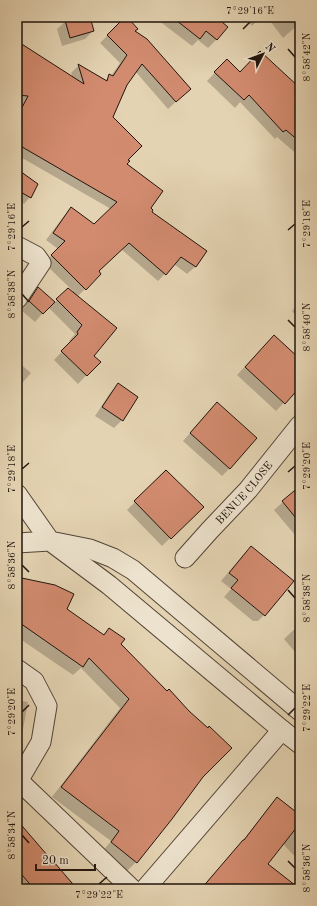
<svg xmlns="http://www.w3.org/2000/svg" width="317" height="906" font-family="'Old Standard TT',serif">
  <rect width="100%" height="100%" fill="#e4d3b2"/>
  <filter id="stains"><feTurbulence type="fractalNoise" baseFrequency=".005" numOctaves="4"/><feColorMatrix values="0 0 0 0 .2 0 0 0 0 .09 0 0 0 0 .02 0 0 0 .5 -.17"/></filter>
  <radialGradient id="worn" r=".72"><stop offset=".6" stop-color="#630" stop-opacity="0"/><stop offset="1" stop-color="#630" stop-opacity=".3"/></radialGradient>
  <path fill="#0003" d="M79,17H89L93,31L85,39L62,46L57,29L66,21Z
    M118,17H135L130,22L134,31L182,96L168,109L135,71L126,84L112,118L127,160L125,164L150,208V212L205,251L195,267L187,274L174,264L158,281L121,249L97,271L100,274L77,297L93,356L99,362L78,384L54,360L71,342L69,341L75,334L48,307L35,322L21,310L30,296L38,288L54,303L68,289L72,292L73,291L44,263L58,249L46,240L64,216L71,209L94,225L111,209L17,155V112L22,103H17V45L73,78L71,73L78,66L105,81L110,75L111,76L120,63L100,43L122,21Z
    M154,17H214L226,27L216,40L208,48L198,40L192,46Z
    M244,17H261L252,26Z
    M267,17H298L300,19V23L283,38Z
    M227,60L240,73L295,84L297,82L298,83L300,81V157L277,137L275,139L240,102L235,108L207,81Z
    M17,170L30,197L24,204L17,200Z
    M299,303H300V321L292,311Z
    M266,344L300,360V386L276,411L237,375Z
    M17,361L31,373L17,389Z
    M118,385L137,397L122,420L114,428L95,416L110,393Z
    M209,412L230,468L222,476L183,441Z
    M166,471L202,507L162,546L127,510Z
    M300,487V541L274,510Z
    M251,547L267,612L258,621H253L224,597L231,589L221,581L243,555Z
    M17,578L103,635L109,629L120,644L203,776L136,862L127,871L102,852L111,841L52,797L120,708L81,668L73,675L20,639L17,642Z
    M300,624V658L284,639Z
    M17,700L28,702L21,740L17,744Z
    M277,798L300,817V862L283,844L267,864L297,888L300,885V889H199L206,883L245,838L269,807Z
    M17,826L65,876L66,875L78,889H17Z"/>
  <path fill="#d28b6f" stroke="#21140d" d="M76,17H90L94,31L70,38L65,20Z
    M125,17H127L138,29L135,31L147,39L191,89L176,102L142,64L127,85L113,117L142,146L128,160L130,161L127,164L163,191L151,208L153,210L152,212L207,251L196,267L181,257L166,275L129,243L99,271L101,274L86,290L51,255L65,241L53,233L71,207L94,224L117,202L17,144V117L28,96L17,95V41L84,84L78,64L107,81L109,74L113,76L127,55L107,35Z
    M172,17H216L228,27L217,40L206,31L200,39Z
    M260,51L300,88V142L286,130L283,132L249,95L244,100L214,72L227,59L240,72Z
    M17,169L38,184L31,198L17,190Z
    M38,287L55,302L43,314L29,301Z
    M68,288L117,328L94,356L101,362L87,376L61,351L78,334L77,332L82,325L56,299Z
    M274,335L300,359V387L285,404L245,367Z
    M118,383L138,397L123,421L102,407Z
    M217,402L257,438L230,469L190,433Z
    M166,470L204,507L171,539L134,501Z
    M300,486V523L282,501Z
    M251,546L294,581L265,616L231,588L238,580L229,573Z
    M17,577L55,585L74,594L67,609L104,635L109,628L125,639L121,644L167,691L169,689L189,711L208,728L209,726L232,748L203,777L172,819L137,863L111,842L119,831L61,787L129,699L89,658L83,667L17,621Z
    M277,797L300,815V823L268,864L300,889H201L243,840H244Z
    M17,820L54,863V862L77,889H34L17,869Z"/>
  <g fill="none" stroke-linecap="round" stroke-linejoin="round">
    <g stroke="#524436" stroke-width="21">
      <g id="minor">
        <path d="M17,246L36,256L41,263L17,299"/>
        <path d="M17,494L50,541L90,549L113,558L133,570L300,711"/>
        <path d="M17,543L50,541L109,585L282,730L300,744"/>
        <path id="s1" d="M185,558L210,530L248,490L300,425"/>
        <path d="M17,669L34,681L47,706L41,742L17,783"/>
        <path d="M19,781L132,889"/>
        <path d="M145,889L282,730"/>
      </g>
    </g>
    <use href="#minor" stroke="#ede2cd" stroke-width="19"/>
  </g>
  <path fill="none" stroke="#21140d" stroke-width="1.5" d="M243,29L250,22M288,49L295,57M22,227L29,221M288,230L295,224M22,294L29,302M288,320L295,327M22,469L29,463M288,472L295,466M22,565L29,572M288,590L295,598M22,712L29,705M288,715L295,708M22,835L29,843M288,861L295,868M99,884L107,877"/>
  <g text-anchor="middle" stroke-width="4" stroke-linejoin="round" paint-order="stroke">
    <g font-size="11" fill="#21140d" stroke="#ede2cd">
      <text dy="4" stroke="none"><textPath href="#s1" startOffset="88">BENUE CLOSE</textPath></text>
    </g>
  </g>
  <rect width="317" height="906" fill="none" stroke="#e4d3b2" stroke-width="44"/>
  <g transform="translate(263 54) rotate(48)" stroke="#ede2cd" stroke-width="3" paint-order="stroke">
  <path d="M0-3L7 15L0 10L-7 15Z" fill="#21140d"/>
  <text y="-6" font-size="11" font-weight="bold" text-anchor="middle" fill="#21140d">N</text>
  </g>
  <path d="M36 864v6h59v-6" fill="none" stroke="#21140d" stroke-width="2"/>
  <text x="42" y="864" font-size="12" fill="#21140d" stroke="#ede2cd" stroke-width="3" paint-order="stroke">20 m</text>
  <rect x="22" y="22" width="273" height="862" fill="none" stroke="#21140d" stroke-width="1.5"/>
  <g font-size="10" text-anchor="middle" fill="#21140d">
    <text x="250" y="14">7°29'16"E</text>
    <text transform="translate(306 57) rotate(-90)" y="4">8°58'42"N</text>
    <text transform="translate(306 224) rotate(-90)" y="4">7°29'18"E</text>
    <text transform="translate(11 227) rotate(-90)" y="4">7°29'16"E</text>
    <text transform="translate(11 294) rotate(-90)" y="4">8°58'38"N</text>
    <text transform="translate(306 327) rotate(-90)" y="4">8°58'40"N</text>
    <text transform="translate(306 466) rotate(-90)" y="4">7°29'20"E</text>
    <text transform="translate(11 469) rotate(-90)" y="4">7°29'18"E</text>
    <text transform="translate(11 565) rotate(-90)" y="4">8°58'36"N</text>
    <text transform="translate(306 598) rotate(-90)" y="4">8°58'38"N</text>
    <text transform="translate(306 708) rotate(-90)" y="4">7°29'22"E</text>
    <text transform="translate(11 712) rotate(-90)" y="4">7°29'20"E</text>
    <text transform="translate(11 835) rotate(-90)" y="4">8°58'34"N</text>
    <text transform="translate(306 868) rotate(-90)" y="4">8°58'36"N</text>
    <text x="99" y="898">7°29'22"E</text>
  </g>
  <rect width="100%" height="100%" filter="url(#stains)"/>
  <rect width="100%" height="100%" fill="url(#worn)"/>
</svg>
